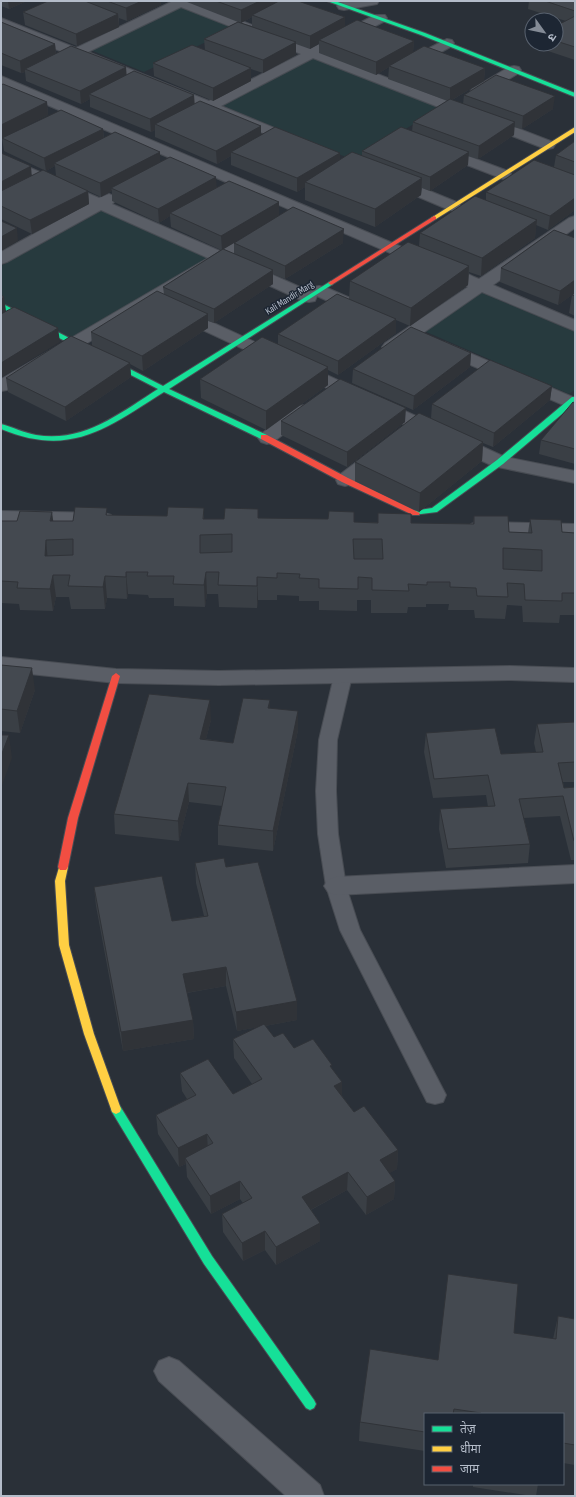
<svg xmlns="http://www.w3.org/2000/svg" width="576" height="1497" font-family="'Sofia Sans Condensed','Noto Sans Devanagari',sans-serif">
  <rect width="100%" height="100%" fill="#2a3038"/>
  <path fill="#273a3e" d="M181,5L237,27L144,72L88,49Z
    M312,57L441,108L353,160L221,105Z
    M103,210L209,259L73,339L1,303V266Z
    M480,292L575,332V390L569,394L424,331Z"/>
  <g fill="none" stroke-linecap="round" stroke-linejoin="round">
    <g stroke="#484c53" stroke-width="2">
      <path id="lane" d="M343,670L349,672L352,676L337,740L336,791L338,834L346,886L360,930L446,1095L443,1102L435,1104L427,1102L340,930L326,886L318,834L316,791L319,740L334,676L337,672Z"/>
    </g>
    <g stroke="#484c53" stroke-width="2">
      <path id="street" d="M170,1H191L311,48L375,15H385L387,18L385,21L323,53L553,142L555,145L553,148L548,149L543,148L313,58L221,106L301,139L303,142L301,145L296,146L210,112L201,115L196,114L194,111L198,107L77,58L67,61L62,60L60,57L65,53L1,27V18L76,48L171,2ZM181,7L301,54L209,101L88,52Z
        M350,1H379L377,4L344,10L339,9L337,6L339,3Z
        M447,39L452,40L454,43L452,46L414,67L409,68L404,67L402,64L404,61Z
        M514,66L519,67L521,70L519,73L482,95L477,96L472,95L470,92L472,89L509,67Z
        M1,76L416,253L418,256L416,259L410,261L404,259L1,85Z
        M441,146L508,171L511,174L508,177L503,179L498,177L436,153L434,150L436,147Z
        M1,155L99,198L109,194L114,196L117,199L112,204L220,251L254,232L260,230L266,232L268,235L266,238L233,257L311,292L313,287L319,286L325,287L366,305L368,309L366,313L360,314L354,313L317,296L315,301L309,302L303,301L222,264L7,390L1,391V379L208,258L101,210L7,262L1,264V252L88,204L1,166Z
        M393,176L459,203L461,206L459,209L453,211L447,209L388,184L385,181L388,178Z
        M575,216V228L493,285L575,320V331L482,292L397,351L391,352L385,351L382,347L385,343L468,287L435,272L433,269L435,266C449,262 466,274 479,279L569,218Z
        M181,308L505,457L575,471V483L493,466L175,317L173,313L175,309Z
        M444,342L575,398V410L438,351L435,347L438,343Z
        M305,405L311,406L314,410L311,414L273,442L267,444L261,442L258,438L261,434L299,406Z
        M379,448L386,450L388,454L386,458L352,484L345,486L338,484L336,480L338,476L372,450Z
        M1,511L104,513L111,515L114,519L111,523L104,525L1,523Z
        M478,522L575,524V536L478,534L471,532L468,528L471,524Z
        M1,657L116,669L219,671L510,666L575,668V682L510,680L219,685L116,683L1,671Z
        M575,865V883L336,895L328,892L324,886L328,880L336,877Z
        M169,1357L179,1361L320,1485L324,1496H286L159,1381L154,1371L159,1361Z"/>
    </g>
    <g stroke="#484c53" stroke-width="2">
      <path id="fast" d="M327,1H335L425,33L575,93V97L421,35Z
        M331,281L333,282V284L169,389L267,435V439H261L164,392C107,428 71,458 1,429V424C13,427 24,433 36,435C84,443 120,413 158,389L1,308V303L163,386Z
        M572,397H575V403L503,464L437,512L413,515L412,513L413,511L432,508L497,460Z
        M116,1104L120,1106L212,1256L314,1400L316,1404L314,1408L310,1410L306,1408L204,1264L112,1112L111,1109L112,1106Z"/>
    </g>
    <g stroke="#484c53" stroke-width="2">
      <path id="slow" d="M575,127V132L436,219L431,218Z
        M63,863L66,864L68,867L65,881L69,945L94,1034L121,1109L120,1112L116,1114L112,1112L111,1109L84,1034L59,945L55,881L60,864Z"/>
    </g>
    <g stroke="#484c53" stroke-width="2">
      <path id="jam" d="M434,216L436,217V219L333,284L331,285L328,283Z
        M261,435H267L348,478L420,513L419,515H413L342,482L261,439Z
        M116,673L120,676L78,818L68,867L66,870H60L58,867L68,818L112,676Z"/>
    </g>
    <use href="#lane" fill="#5a5e66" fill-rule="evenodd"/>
    <use href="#street" fill="#5a5e66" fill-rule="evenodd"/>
    <use href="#fast" fill="#16e098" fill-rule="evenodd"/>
    <use href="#slow" fill="#ffcf43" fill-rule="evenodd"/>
    <use href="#jam" fill="#f24e42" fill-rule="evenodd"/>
  </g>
  <path fill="#3a3f45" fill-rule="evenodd" d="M1,1H27L9,9L1,6Z
    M48,1H161V5L127,21L119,18V27L77,46L25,25L23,12Z
    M187,1H275V3L345,17V27L414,41L413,52L485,68L484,81L452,100L463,104L464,95L553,109L522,129L514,127V135L478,159L468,156V165L430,191L422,188L421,195L375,227L305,200V187L297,192L231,165V156L217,164L155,137V130L151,132L90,107V99L81,104L26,81L25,72L21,73L1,65V22L55,44L56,53L126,75L195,104L261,126V135L340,160L362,155V151L412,131L413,122L448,101L388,79L389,67L376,75L319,53V44L310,49L296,44V55L263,73L251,69V81L213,101L154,76L153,63L205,50L204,39L238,22L187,2ZM252,17V26L241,23Z
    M529,1H575V60L539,48L540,44H556V26L566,21L528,9Z
    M1,85L47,102L48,115L11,133L103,129L104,138L160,162L217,187L279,202V215L343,243L285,279L273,274V284L214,323L208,321V328L143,371L130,364L131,377L66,421L8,392L6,378L92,346L91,332L164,294L163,287L221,250L171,227L170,216L159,223L112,201V191L101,197L88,191L89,204L32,234L1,219V153L32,175L56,176L55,166L46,171L4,151L2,138L1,139ZM237,241L234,243V254L223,249Z
    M575,141V210L548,230L536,225L535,238L481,276L469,272L468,285L410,326L396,320V333L338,375L328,370V385L266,430L201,398L200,379L278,344V334L349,299L350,281L419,246L420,233L486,200V192L554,167L556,155Z
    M554,230L575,238V296L572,295L575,296V316L569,313L572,295L558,305L500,282L501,268Z
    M471,353L470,367L413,410L352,383L353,369Z
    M552,386L550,400L493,447L483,443L482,461L419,512L355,481V462L431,418L432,404Z
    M575,403V464L539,454L541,440Z
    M281,421L405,422L347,467L281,435Z
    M107,508V515L167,516L204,508V519H224L258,518L354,522L473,524L474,516L509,532L528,533L530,519L562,532L575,533V615H560L559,623L523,622L522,606L507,605L505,619L475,618L474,610H448L449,604H426V607H408L407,613H371V600H357V611L319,610V601H299V596L277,595V600H258L257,608L219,607L218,594H207L205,607L174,606V598H149L148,595L128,594L127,599L107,598L105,609H71L69,597H56L53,611L20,610L19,604L1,603V521H73Z
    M1,665L35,690L20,733L1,731Z
    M270,700V708L298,730L273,851L218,845V825L222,806L189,802L179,841L115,834L114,814L211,720L206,739L233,743Z
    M575,722V782H563L564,788L575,787V860H571L560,816L524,818L530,844L528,863L446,868L439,829L440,809L488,807L486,795L433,798L424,752L426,733L501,754L536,752L534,743L537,724Z
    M195,863L226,867L297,1020L265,1026L274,1037L332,1069L342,1096L354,1112L398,1150L397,1169L389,1173L395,1181L394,1199L366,1215L347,1190L311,1210L320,1223V1241L276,1265L265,1250L243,1261L223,1232L222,1214L243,1203L240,1199L211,1214L187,1177L186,1164L179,1167L158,1134L156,1115L187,1099L182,1091L180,1073L233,1094L252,1084L234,1058L233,1039L258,1027L237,1031L226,986L187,993L193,1020L194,1039L123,1051L96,906L94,887L172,921L204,916L196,883Z
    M558,1316L575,1319V1465L563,1463V1414H425V1451L359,1441L360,1422L438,1360L514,1333L553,1339Z
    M473,1484H538L536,1496H532L473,1487Z"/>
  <path fill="#303338" d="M8,1H27L9,9Z
    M142,1H161V5L127,21L126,8Z
    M260,1H275V6L252,15V17L241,23V10Z
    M118,14L119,27L77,46L76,34Z
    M345,17V30L319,40V44L310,49V36Z
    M414,41L413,54L389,66V67L376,75V62Z
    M296,42V55L263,73V60Z
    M55,44L56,56L25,69V72L21,73L20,61Z
    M126,67L127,80L89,94L90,99L81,104L80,91Z
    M251,68V81L213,101V88Z
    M485,68L484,81L450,101V88Z
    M194,95L195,108L155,124V130L151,132L150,119Z
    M555,96L553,109L522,129L523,116Z
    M47,102L48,115L1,139V125Z
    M515,122L514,135L478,159L479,146Z
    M261,126V139L231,152V156L217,164L216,151Z
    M103,129L104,142L54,163L55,166L46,171L44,158Z
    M160,152V165L111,188L112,191L101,197L100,183Z
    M469,152L468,165L430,191V177Z
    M340,153V166L305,182V187L297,192V178Z
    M31,166L32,179L1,196V182Z
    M216,177L217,190L170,213V216L159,223L158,209Z
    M422,178L421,195L375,227V209Z
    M88,191L89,204L32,234L30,220Z
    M575,198V210L548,230L550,216Z
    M279,202V216L222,250L221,236Z
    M537,220L535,238L481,276L482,258Z
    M17,228L18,241L1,251V237Z
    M344,229L343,243L285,279V266Z
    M469,266L468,285L410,326L411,308Z
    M273,270V284L214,323V309Z
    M575,280V293L558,305L560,291Z
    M4,297L6,311L1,314V299Z
    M208,314V328L143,371L142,356Z
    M396,319V333L338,375V361Z
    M58,328L60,342L1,378V363Z
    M471,353L470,367L413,410L414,396Z
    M130,363L131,377L66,421L65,407Z
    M328,367V385L266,430V411Z
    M552,386L550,400L493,447L494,433Z
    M406,408L405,422L347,467V452Z
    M483,442L482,461L419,512L420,493Z
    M52,512L55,534L50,521Z
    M46,540L48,562L45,556Z
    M126,572L128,594L127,599L126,577Z
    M206,572L207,594L205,607L204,585Z
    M53,575L56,597L53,611L50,589Z
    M105,576L107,598L105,609L103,587Z
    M257,577L258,600L257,608Z
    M32,668L35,690L20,733L17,711Z
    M210,700L211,720L201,758L200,739Z
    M270,700V720L268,708Z
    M298,711V730L273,851V831Z
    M9,735L12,758L1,788V756Z
    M188,783L189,802L179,841L178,821Z
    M226,967V986L185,993L183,974Z
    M297,1001V1020L237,1031L236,1012Z
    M193,1020L194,1039L123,1051L121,1032Z
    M342,1082V1101L334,1086Z
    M207,1134L208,1152L185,1158L186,1164L179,1167L178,1148Z
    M398,1150L397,1169L379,1179L380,1160Z
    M348,1172L347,1190L301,1215L302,1197Z
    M240,1181V1199L211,1214L210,1196Z
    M395,1181L394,1199L366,1215L367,1197Z
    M320,1223V1241L276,1265V1247Z
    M265,1231V1250L243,1261L242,1243Z"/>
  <path fill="#444950" stroke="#303338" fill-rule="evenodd" d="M48,1H85L118,14L76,34L23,12Z
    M107,1H142L126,8Z
    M216,1H260L241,10Z
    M279,1H298L345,17L310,36L252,15Z
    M545,1H575V11Z
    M575,16V47L556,41V26Z
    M357,20L414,41L376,62L319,40Z
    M1,22L55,44L20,61L1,53Z
    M238,22L296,42L263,60L204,39Z
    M192,45L251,68L213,88L153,63Z
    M71,46L126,67L80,91L25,69Z
    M424,46L485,68L450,88L389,66Z
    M134,71L194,95L150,119L89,94Z
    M496,75L555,96L523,116L464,95Z
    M3,84L47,102L1,125V85Z
    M450,99L515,122L479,146L413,122Z
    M200,101L261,126L216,151L155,124Z
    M61,110L103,129L44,158L2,138Z
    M275,127L340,153L297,178L231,152Z
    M401,127L469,152L430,177L362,151Z
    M115,132L160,152L100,183L54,163Z
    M575,141V162L556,155Z
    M352,152L422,178L375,209L305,182Z
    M1,153L31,166L1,182Z
    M170,157L216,177L158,209L111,188Z
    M534,160L575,175V198L550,216L486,192Z
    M43,170L88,191L30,220L1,206V191Z
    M229,181L279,202L221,236L170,213Z
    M475,196L537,220L482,258L420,233Z
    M293,207L344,229L285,266L234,243Z
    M1,221L17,228L1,237Z
    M554,230L575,238V280L560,291L501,268Z
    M408,242L469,266L411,308L350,281Z
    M223,249L273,270L214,309L163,287Z
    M157,291L208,314L142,356L91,332Z
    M575,292V296L572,295Z
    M337,294L396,319L338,361L278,334Z
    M1,295L4,297L1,299Z
    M14,307L58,328L1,363V314Z
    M411,327L471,353L414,396L353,369Z
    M71,336L130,363L65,407L6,378Z
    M262,337L328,367L266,411L200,379Z
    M490,360L552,386L494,433L432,404Z
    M340,379L406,408L347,452L281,421Z
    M573,402L575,403V449L541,440Z
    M419,413L483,442L420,493L355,462Z
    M75,507L107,508L106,515L167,516L168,507L204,508L203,519H224L225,508L258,509V518L328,519L329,511L354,512V522L378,523V513L411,514V523L474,524V516H508L509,532L532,533L530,519L561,520L562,532L575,533V593H562V601L525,600L524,584L507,583L508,597L477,596L476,588L450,587V582H427V585L408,584L409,591L372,590V578L358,577V589L319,588V579L299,578L300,574L277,573V578L257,577V586L218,585L219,572H206L204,585L173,584L174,576H147L148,572H126V577L105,576L103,587L68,586L70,575H53L50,589L17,588L18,582L1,581V521H17L20,511L52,512L50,521H73ZM232,534V552L200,553V535ZM73,539V555L45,556L46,540ZM353,539H382L383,559H354ZM503,548L542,550V571L503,569Z
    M1,665L32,668L17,711L1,709Z
    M149,694L210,700L200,739L233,743L243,698L270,700L268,708L298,711L273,831L218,825L226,787L188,783L178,821L114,814Z
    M575,722V762L558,763L564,788L575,787V841H574L563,796L519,799L530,844L448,849L440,809L495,806L488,775L434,779L426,733L495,728L501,754L543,752L537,724Z
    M1,735H9L1,756Z
    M224,858L226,867L258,862L297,1001L236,1012L226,967L183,974L193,1020L121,1032L94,887L162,876L172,921L208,916L195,863Z
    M264,1024L274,1037L283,1033L294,1048L313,1039L332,1065L330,1066L342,1082L334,1086L354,1112L364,1106L398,1150L380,1160L395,1181L367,1197L348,1172L302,1197L320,1223L276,1247L265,1231L242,1243L222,1214L252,1198L240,1181L210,1196L185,1158L213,1143L207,1134L178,1148L156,1115L196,1095L180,1073L208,1059L233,1094L262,1079L233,1039Z
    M448,1274L518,1284L514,1333L556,1339L558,1316L575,1319V1445L563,1443V1414H481V1413L454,1409L453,1414H425V1432L360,1422L370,1349L438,1360Z"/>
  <g text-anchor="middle" stroke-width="3" stroke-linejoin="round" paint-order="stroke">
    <g font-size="10" fill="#b4bcc9" stroke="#1d2633">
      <text transform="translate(289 297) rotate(-32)" y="4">Kali Mandir Marg</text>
    </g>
  </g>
  <rect width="576" height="1497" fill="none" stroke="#b4bcc9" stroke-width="4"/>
  <rect x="424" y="1413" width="140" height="72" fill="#1d2633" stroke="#59626f"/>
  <rect x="432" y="1426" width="20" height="6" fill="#16e098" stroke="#59626f"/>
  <text x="460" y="1433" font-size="12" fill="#b4bcc9">तेज़</text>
  <rect x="432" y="1446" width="20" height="6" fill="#ffcf43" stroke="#59626f"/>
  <text x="460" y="1453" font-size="12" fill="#b4bcc9">धीमा</text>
  <rect x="432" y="1466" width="20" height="6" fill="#f24e42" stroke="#59626f"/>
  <text x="460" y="1473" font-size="12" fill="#b4bcc9">जाम</text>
  <g transform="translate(544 32) rotate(123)"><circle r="19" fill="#1d2633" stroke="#59626f"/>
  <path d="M0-3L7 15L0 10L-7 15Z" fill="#848b96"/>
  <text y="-6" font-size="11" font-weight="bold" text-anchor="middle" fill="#b4bcc9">उ</text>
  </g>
</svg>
